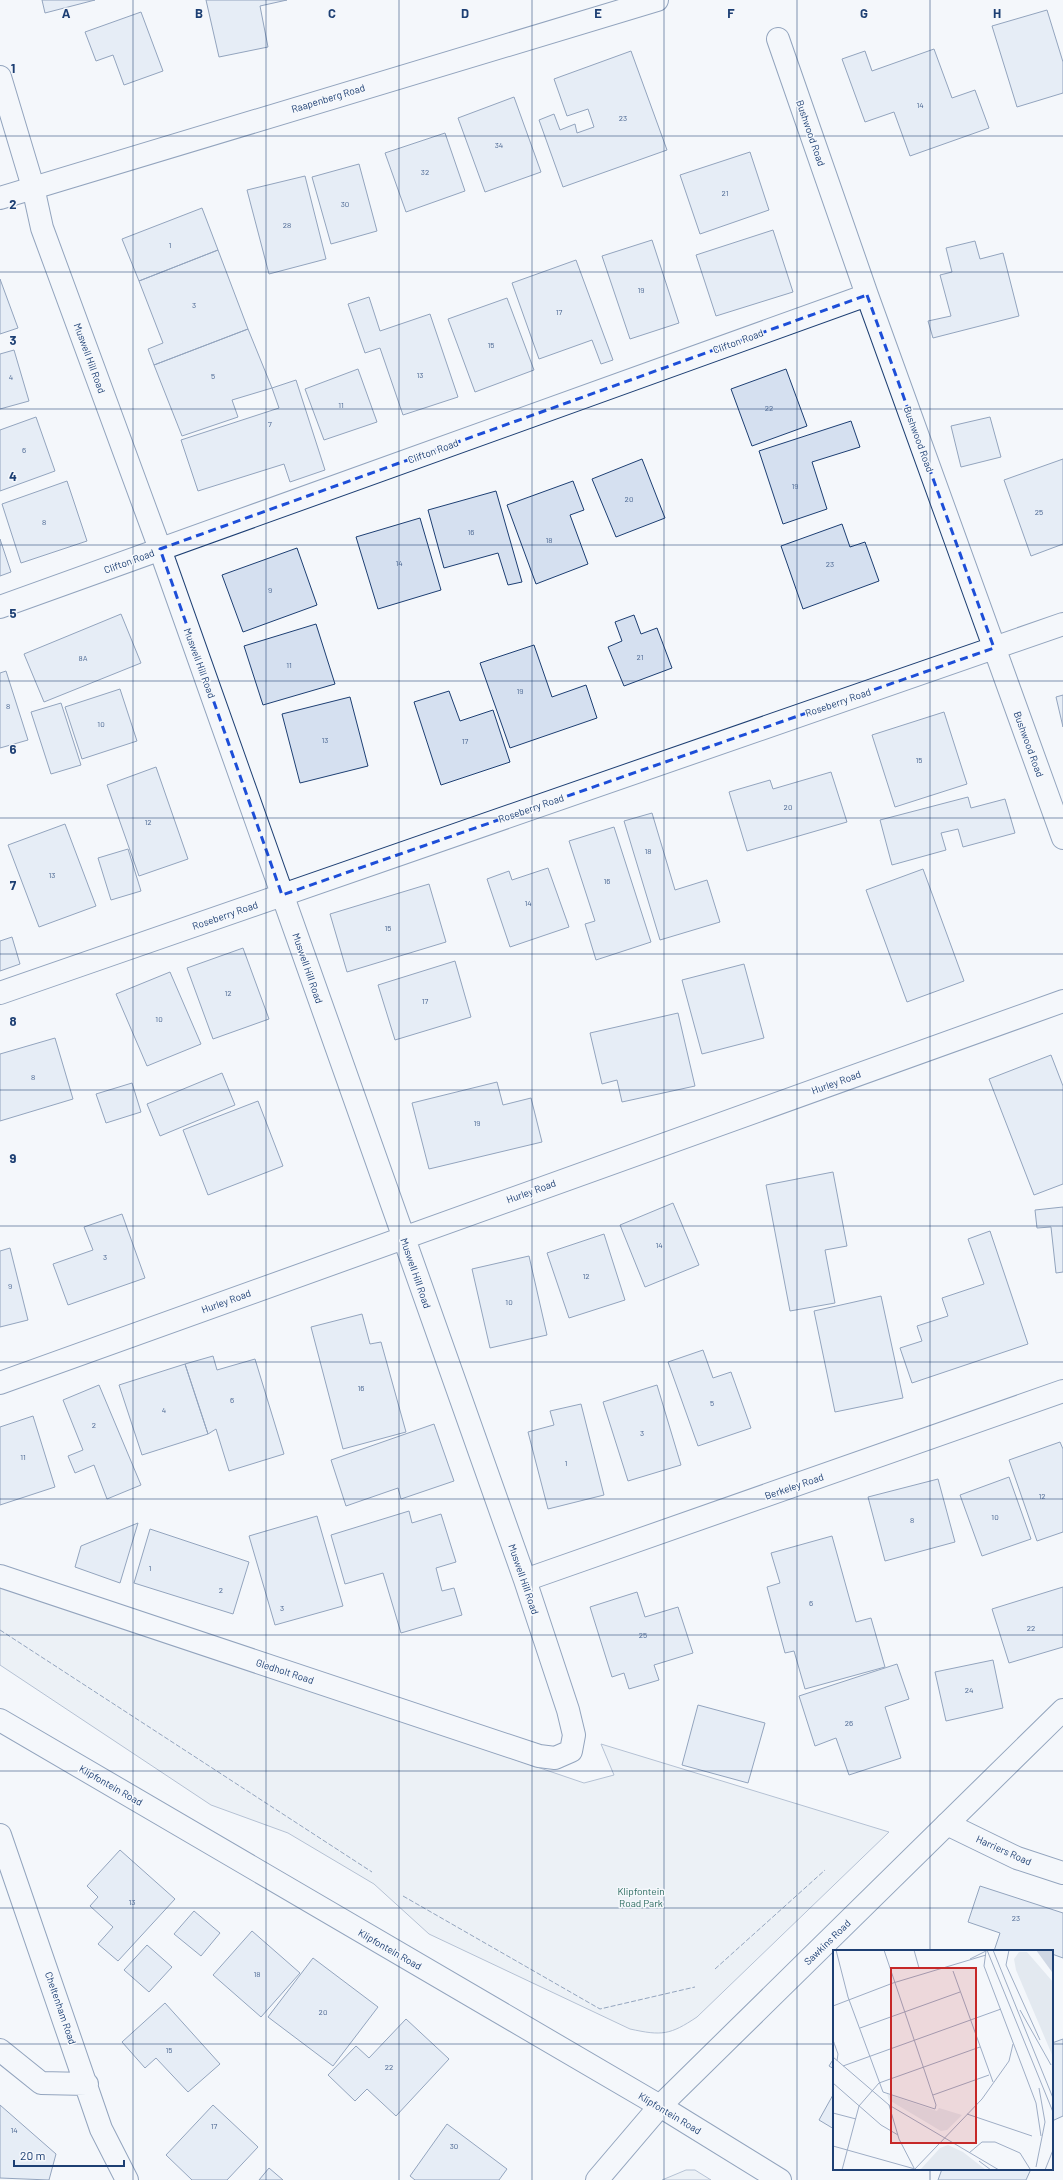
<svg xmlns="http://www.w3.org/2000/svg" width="1063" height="2180" font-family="Barlow,sans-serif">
  <rect width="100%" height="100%" fill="#f4f7fb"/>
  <path fill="#e3e9f0" stroke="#687fa3" d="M0,1584L584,1783L614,1775L601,1744L889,1832L697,2017C670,2035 662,2036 630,2029L429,1934L374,1884L288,1833L211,1805L0,1665Z
    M686,2170H695L711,2180H662Z"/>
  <path fill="#d5e0f0" stroke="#1d3f73" d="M42,0H95L45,13Z
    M206,0H287L260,6L268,47L219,57Z
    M1047,10L1063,62V93L1017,107L992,26Z
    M141,12L163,71L124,85L113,55L96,61L85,32Z
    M934,49L952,98L975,90L989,128L910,156L894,112L865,122L842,59L865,51L872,71Z
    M631,51L667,150L563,187L539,120L554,114L560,130L575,124L577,133L594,127L588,109L567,116L554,79Z
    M514,97L541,172L485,192L458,118Z
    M445,133L465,191L406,212L385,153Z
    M750,152L769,210L700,234L680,175Z
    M359,164L377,231L331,244L312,177Z
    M305,176L326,259L269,274L247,190Z
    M202,208L218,250L139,281L122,239Z
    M773,230L793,292L716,316L696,255Z
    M652,240L679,323L630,339L602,256Z
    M975,241L980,259L1003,253L1019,316L933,338L928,321L951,316L940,275L952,272L946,248Z
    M218,250L248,329L154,365L148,349L163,343L139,281Z
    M576,260L613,360L601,364L592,340L539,359L512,283Z
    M0,279L18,328L0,334Z
    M369,297L380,331L430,314L458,397L403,415L380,348L365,353L348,304Z
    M507,298L534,370L475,392L448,319Z
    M248,329L272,388L232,400L238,417L182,436L154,365Z
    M14,350L29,401L0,409V354Z
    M358,369L377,422L324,440L305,389Z
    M786,369L807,426L752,446L731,389Z
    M296,380L325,470L290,482L284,464L198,491L181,440L279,408L272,388Z
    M36,417L55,471L0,491V430Z
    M990,417L1001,457L961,467L951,426Z
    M851,421L860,447L812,462L827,509L783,524L759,451Z
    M642,459L665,518L616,537L592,479Z
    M1063,459V544L1031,556L1004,480Z
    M67,481L87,541L21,563L2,504Z
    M573,481L584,510L570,515L588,564L536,584L507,505Z
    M496,491L522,582L508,585L498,553L444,568L428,510Z
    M420,518L441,590L378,609L356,537Z
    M842,524L850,547L865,542L879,581L803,609L781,546Z
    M0,539L11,572L0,576Z
    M297,548L317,605L243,632L222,575Z
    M121,614L141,663L44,702L24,654Z
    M634,615L641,634L657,628L672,668L624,686L608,647L622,641L615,622Z
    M316,624L335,684L263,705L244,646Z
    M534,645L552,697L586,685L597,718L510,748L480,663Z
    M6,671L28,740L0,748V673Z
    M120,689L137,741L82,759L65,707Z
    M449,691L460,721L493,710L510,762L441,785L414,702Z
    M1063,695V727L1056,697Z
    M350,697L368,766L300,783L282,714Z
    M61,703L81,765L51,774L31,712Z
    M944,712L967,784L895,807L872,735Z
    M156,767L188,859L139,876L107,785Z
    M831,772L847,822L747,851L729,792L770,780L773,789Z
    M968,797L971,808L1005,799L1015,833L963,847L958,829L941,833L946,850L892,865L880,820Z
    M652,813L675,890L707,880L720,922L660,940L624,821Z
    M65,824L96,906L39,927L8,845Z
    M614,827L651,942L596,960L585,924L595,921L569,841Z
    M128,849L141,891L111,900L98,858Z
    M548,868L569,927L510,947L487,879L509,871L512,880Z
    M923,869L964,981L907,1002L866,890Z
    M429,884L446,942L347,972L330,914Z
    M12,937L20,964L0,971V941Z
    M243,948L269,1019L213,1039L187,968Z
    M455,961L471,1017L395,1040L378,985Z
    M744,964L764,1038L702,1054L682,980Z
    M170,972L201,1044L147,1066L116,994Z
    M678,1013L695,1086L622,1102L617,1080L602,1084L590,1033Z
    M55,1038L73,1099L0,1121V1054Z
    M1051,1055L1063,1086V1184L1034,1195L989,1079Z
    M222,1073L235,1105L160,1136L147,1104Z
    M497,1082L503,1105L531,1098L542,1142L429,1169L412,1103Z
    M132,1083L141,1112L106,1123L96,1094Z
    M258,1101L283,1166L208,1195L183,1130Z
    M833,1172L847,1246L825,1250L835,1303L790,1311L766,1185Z
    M673,1203L699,1265L645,1287L620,1225Z
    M1063,1207V1272L1056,1273L1051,1227L1037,1228L1035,1210Z
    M122,1214L145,1278L68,1305L53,1264L93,1250L84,1227Z
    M990,1231L1028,1344L912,1383L900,1348L922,1341L917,1326L948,1316L942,1298L984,1284L968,1239Z
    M604,1234L625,1300L569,1318L547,1253Z
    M10,1248L28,1320L0,1327V1251Z
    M529,1256L547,1335L490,1348L472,1269Z
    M881,1296L903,1398L835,1412L814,1311Z
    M362,1314L370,1344L381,1342L406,1432L343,1449L311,1327Z
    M703,1350L713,1378L731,1372L751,1428L698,1446L668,1362Z
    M213,1356L217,1370L255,1359L284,1454L229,1471L216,1429L208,1434L185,1364Z
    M185,1364L208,1434L142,1455L119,1385Z
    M99,1385L141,1485L107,1499L94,1465L75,1473L68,1456L83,1450L63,1400Z
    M657,1385L681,1465L628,1481L603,1402Z
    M581,1404L604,1495L548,1509L528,1432L554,1425L550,1411Z
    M33,1416L55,1487L0,1505V1427Z
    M434,1424L454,1481L401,1499L398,1488L346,1506L331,1460Z
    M1060,1442L1063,1449V1532L1037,1541L1009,1460Z
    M1009,1477L1031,1539L982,1556L960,1495Z
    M938,1479L955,1542L885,1561L868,1497Z
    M409,1511L412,1523L441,1514L456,1562L436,1568L442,1591L454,1588L462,1615L401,1633L383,1573L345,1584L331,1535Z
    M317,1516L343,1606L275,1625L249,1536Z
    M138,1523L120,1583L75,1567L81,1546Z
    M150,1529L249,1562L233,1614L134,1583Z
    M832,1536L856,1622L871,1618L885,1667L805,1689L794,1651L785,1653L767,1587L780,1583L771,1553Z
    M1063,1587V1647L1009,1663L992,1609Z
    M637,1592L645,1617L678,1607L693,1653L654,1665L659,1680L629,1689L624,1673L612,1677L590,1607Z
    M993,1660L1003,1708L946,1721L935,1672Z
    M897,1664L909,1699L885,1707L901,1758L849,1775L836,1738L815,1746L799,1696Z
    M698,1705L765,1723L748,1783L682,1765Z
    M120,1850L175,1899L118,1961L98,1944L113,1927L90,1906L98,1897L87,1886Z
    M980,1886L1063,1913V1958L1052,1954V1951H994L1000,1933L968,1922Z
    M194,1911L220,1933L201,1956L174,1934Z
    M252,1931L300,1973L261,2017L213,1975Z
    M147,1945L172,1967L149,1992L124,1970Z
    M313,1958L378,2007L333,2066L268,2017Z
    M165,2003L220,2064L188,2092L156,2058L145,2068L122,2042Z
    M406,2019L449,2059L396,2116L367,2089L355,2101L328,2075L356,2046L369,2058Z
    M1063,2039V2116L1052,2121V2043Z
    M834,2058V2069L829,2066Z
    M834,2093V2129L819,2120Z
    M0,2105L56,2154L49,2180L0,2178Z
    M213,2105L258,2147L227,2180H192L166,2155Z
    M447,2124L507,2169L499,2180H415L410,2176Z
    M269,2168L283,2180H259Z
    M942,2169H1031L1026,2180H938Z"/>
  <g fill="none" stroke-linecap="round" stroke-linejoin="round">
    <g stroke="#1d3f73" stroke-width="24">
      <path id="minor" d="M778,39L867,295L1063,838
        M0,77L33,187L42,228L160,549L525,1580L568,1710L574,1735L571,1751L555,1758L539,1756L0,1576
        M0,607L867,295
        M0,993L1063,624
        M0,1383L1063,1001
        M525,1580L1063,1391
        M947,1824L1017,1858L1063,1873
        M0,1835L101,2129L127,2180
        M0,2050L41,2083L87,2084"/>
    </g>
    <g stroke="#1d3f73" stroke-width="24">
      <path id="tertiary" d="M597,2180L660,2106L1063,1710"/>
    </g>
    <g stroke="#1d3f73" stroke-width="24">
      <path id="secondary" d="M0,198L657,0
        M0,1720L660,2106L780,2180"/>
    </g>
    <use href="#minor" stroke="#f4f7fb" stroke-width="22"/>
    <use href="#tertiary" stroke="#f4f7fb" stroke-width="22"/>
    <use href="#secondary" stroke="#f4f7fb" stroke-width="22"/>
    <path stroke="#1d3f73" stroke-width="1" stroke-dasharray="5 2" stroke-linecap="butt" d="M0,1630L372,1872
      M403,1896L600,2009L695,1987
      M715,1969L825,1870"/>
  </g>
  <path d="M0 0H1063V2180H0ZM867,295L994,648L282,895L160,549Z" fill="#f4f7fb" fill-opacity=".55" fill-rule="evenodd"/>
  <path fill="none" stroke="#1d4ed8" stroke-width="3" stroke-dasharray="8 5" stroke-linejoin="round" d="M867,295L994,648L282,895L160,549Z"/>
  <path fill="none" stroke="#1d3f73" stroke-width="1" stroke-opacity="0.55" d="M133,0V2180M266,0V2180M399,0V2180M532,0V2180M664,0V2180M797,0V2180M930,0V1951M0,136H1063M0,272H1063M0,409H1063M0,545H1063M0,681H1063M0,818H1063M0,954H1063M0,1090H1063M0,1226H1063M0,1362H1063M0,1499H1063M0,1635H1063M0,1771H1063M0,1908H1063M0,2044H834M1052,2044H1063M930,2169V2180"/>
  <g text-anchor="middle" stroke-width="3" stroke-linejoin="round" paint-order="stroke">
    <g font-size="8" fill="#4b6792">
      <text x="920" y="108">14</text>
      <text x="623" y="121">23</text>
      <text x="499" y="148">34</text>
      <text x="425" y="175">32</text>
      <text x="725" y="196">21</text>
      <text x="345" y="207">30</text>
      <text x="287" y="228">28</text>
      <text x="170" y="248">1</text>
      <text x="641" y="293">19</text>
      <text x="194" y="308">3</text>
      <text x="559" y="315">17</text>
      <text x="491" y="348">15</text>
      <text x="420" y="378">13</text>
      <text x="213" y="379">5</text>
      <text x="11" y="380">4</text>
      <text x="341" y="408">11</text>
      <text x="769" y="411">22</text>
      <text x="270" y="427">7</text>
      <text x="24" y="453">6</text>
      <text x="795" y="489">19</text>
      <text x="629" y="502">20</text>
      <text x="1039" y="515">25</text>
      <text x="44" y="525">8</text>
      <text x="471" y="535">16</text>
      <text x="549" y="543">18</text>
      <text x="399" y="566">14</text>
      <text x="830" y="567">23</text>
      <text x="270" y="593">9</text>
      <text x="640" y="660">21</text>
      <text x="83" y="661">8A</text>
      <text x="289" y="668">11</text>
      <text x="520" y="694">19</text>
      <text x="8" y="709">8</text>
      <text x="101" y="727">10</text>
      <text x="325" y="743">13</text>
      <text x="465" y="744">17</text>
      <text x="919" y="763">15</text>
      <text x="788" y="810">20</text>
      <text x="148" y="825">12</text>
      <text x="648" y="854">18</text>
      <text x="52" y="878">13</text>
      <text x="607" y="884">16</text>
      <text x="528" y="906">14</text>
      <text x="388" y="931">15</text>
      <text x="228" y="996">12</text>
      <text x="425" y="1004">17</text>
      <text x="159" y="1022">10</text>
      <text x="33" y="1080">8</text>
      <text x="477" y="1126">19</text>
      <text x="659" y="1248">14</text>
      <text x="105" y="1260">3</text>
      <text x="586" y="1279">12</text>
      <text x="10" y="1289">9</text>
      <text x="509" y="1305">10</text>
      <text x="361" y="1391">16</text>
      <text x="232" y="1403">6</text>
      <text x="712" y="1406">5</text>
      <text x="164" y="1413">4</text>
      <text x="94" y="1428">2</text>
      <text x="642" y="1436">3</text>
      <text x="23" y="1460">11</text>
      <text x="566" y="1466">1</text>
      <text x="1042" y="1499">12</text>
      <text x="995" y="1520">10</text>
      <text x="912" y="1523">8</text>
      <text x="150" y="1571">1</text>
      <text x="221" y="1593">2</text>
      <text x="811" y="1606">6</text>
      <text x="282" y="1611">3</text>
      <text x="1031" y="1631">22</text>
      <text x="643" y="1638">25</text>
      <text x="969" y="1693">24</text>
      <text x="849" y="1726">26</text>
      <text x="132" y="1905">13</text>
      <text x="1016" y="1921">23</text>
      <text x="257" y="1977">18</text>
      <text x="323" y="2015">20</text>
      <text x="169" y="2053">15</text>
      <text x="389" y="2070">22</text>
      <text x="214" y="2129">17</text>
      <text x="14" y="2133">14</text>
      <text x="454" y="2149">30</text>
    </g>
    <g font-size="10" fill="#1d3f73" stroke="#f4f7fb">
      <text transform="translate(328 98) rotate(-17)" y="4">Raapenberg Road</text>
      <text transform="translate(811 133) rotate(71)" y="4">Bushwood Road</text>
      <text transform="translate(738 341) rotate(-20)" y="4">Clifton Road</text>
      <text transform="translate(90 358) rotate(70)" y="4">Muswell Hill Road</text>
      <text transform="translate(919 439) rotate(70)" y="4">Bushwood Road</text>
      <text transform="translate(433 451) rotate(-20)" y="4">Clifton Road</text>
      <text transform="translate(129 561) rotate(-20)" y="4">Clifton Road</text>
      <text transform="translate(200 663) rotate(70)" y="4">Muswell Hill Road</text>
      <text transform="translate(838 702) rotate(-19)" y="4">Roseberry Road</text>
      <text transform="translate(1029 744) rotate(70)" y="4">Bushwood Road</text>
      <text transform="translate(531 808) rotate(-19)" y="4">Roseberry Road</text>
      <text transform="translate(225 915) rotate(-19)" y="4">Roseberry Road</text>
      <text transform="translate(308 968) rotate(71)" y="4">Muswell Hill Road</text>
      <text transform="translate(836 1082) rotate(-20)" y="4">Hurley Road</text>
      <text transform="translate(531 1191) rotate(-20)" y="4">Hurley Road</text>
      <text transform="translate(416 1273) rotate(71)" y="4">Muswell Hill Road</text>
      <text transform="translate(226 1301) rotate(-20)" y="4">Hurley Road</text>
      <text transform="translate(794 1486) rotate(-19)" y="4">Berkeley Road</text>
      <text transform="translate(524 1579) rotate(71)" y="4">Muswell Hill Road</text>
      <text transform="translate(285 1671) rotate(18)" y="4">Gledholt Road</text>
      <text transform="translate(111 1785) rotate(30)" y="4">Klipfontein Road</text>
      <text transform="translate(1004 1850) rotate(24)" y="4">Harriers Road</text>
      <text transform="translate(827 1942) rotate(-44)" y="4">Sawkins Road</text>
      <text transform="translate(390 1949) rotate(30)" y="4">Klipfontein Road</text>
      <text transform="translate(61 2008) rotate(71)" y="4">Cheltenham Road</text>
      <text transform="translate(670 2113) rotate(31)" y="4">Klipfontein Road</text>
    </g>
    <g font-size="10" fill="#2c6c60" stroke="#f4f7fb">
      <text x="641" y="1895">Klipfontein<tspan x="641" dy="12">Road Park</tspan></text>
    </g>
  </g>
  <g transform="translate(833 1950)">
    <rect width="220" height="220" fill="#f4f7fb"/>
    <path d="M186,2H194L220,32V107L183,20L181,9ZM54,144L104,161L106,158L129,165L114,180L108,181L56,150ZM115,195L130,202L153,220H87L107,198Z" fill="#e3e9f0"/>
    <path d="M203,0H220V23L219,22Z" fill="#cfd7e4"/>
    <path fill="none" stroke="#9eadc5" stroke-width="1" d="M3,0L15,47L50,142L102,159L103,155L51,0M81,0L86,18M154,0L220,162M160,0L220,148M176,0L173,15L207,90M153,1L151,16L203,153L208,186M137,9L153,1M120,21L160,132M0,56L60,33L153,5M187,60L218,115M27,78L127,42M0,90L5,104L4,111M0,107L56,155L166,220M10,116L168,59M0,133L48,175L65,185M100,145L156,125M56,155L66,189L81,218M0,163L23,169M134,164L199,186M0,196L82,219M136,203L149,192H162L187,203L197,219M146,211L158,220M203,217L212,172L206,138M9,220L26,156L46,133L147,97M81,220L149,149L176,111L180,94M212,220L220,200"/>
    <path fill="#c62828" fill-opacity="0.15" stroke="#c62828" stroke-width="2" d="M58,18H143V193H58Z"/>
    <rect width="220" height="220" fill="none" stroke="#1d3f73" stroke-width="2"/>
  </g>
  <g font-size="13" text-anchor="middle" font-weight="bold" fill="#1d3f73" stroke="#f4f7fb" stroke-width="3" stroke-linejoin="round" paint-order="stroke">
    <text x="66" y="18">A</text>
    <text x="199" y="18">B</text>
    <text x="332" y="18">C</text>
    <text x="465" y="18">D</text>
    <text x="598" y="18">E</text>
    <text x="731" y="18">F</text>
    <text x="864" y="18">G</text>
    <text x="997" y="18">H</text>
    <text x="13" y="73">1</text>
    <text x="13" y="209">2</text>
    <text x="13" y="345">3</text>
    <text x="13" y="481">4</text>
    <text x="13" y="618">5</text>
    <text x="13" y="754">6</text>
    <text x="13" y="890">7</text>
    <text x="13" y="1026">8</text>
    <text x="13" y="1163">9</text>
  </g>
  <path d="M14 2160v6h110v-6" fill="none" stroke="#1d3f73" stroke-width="2"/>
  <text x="20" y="2160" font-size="12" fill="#1d3f73" stroke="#f4f7fb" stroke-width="3" paint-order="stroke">20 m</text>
</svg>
